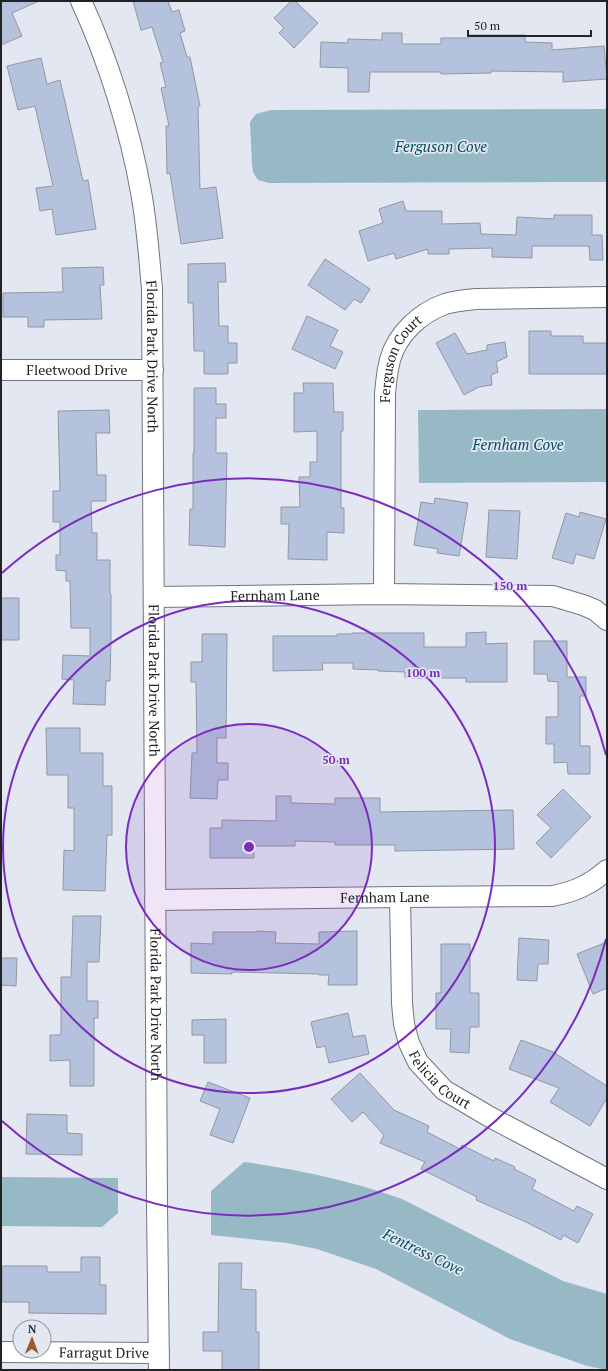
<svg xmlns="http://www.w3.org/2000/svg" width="608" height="1371" font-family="'PT Serif',serif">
  <rect width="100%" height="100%" fill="#e2e7f1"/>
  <path fill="#97b8c5" d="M607,109V182L269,183L258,180L253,172L252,164L250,122L256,114L271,110Z
    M607,409V482L419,483L418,410Z
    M244,1162C300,1170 349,1180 402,1199L563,1281L607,1294V1370L587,1366L510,1339L376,1269L317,1249L287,1243L211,1235V1191Z
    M1,1177L118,1178V1213L102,1227L1,1226Z"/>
  <path fill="#b5c2dd" stroke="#9297a0" d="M1,1H39L12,13L22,36L1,45Z
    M133,1H168L172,12L179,10L185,31L180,33L187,57H190L200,106L198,107L200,189L216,187L223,238L181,244L170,173L167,174L166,126H169L161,88L166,87L160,63L163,62L152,27L141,30Z
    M291,1H295L318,23L294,48L279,33L284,28L274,18Z
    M382,33H402V44H441V38H469V35H525V42L552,43V50L604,46L607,79L563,82V72L491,71V73L441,74V72H370L369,92H348V68L320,67L321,42L347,43L348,39L382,40Z
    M41,58L47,84L60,80L83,181L88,180L96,229L56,235L52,209L40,211L36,188L53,186L35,106L18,110L7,66Z
    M403,201L406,211H442V224L480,223L481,234L516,235L517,217L554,219V215H592V235H602L603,260H590L589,246H532V258L492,257V248L449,249V254H428V249L396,259L394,253L368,261L359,231L383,223L379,209Z
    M325,259L370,289L361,303L354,299L345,310L308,285Z
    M225,263L226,282H218L219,326H228V343H237V363H228V374H204V351H194L193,303H188V264Z
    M103,267L104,285H100L102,319L44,320V327H28V317H3V293L63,292L62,268Z
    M307,316L338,330L330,346L343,352L335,369L292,349Z
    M529,331H551V336H583V343H607V374H529Z
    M455,333L467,354L487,350V345L505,342L507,357L496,362L498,372L491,375L492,385L479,387L464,395L436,343Z
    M303,383H333L334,412H343V431H341V508H344V533L327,532V560L288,559L289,524H281V507H300L299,477H310V462H317V431L294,432V393H304Z
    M194,388H216V404H226V418H216V453H227L225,547L189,545L190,509H193V453H194Z
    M109,410L110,433H96L97,475H106V501H91L92,533H97V560H110V594H111V638L110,681H106L105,705L73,704L74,680L62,679L63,655L90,656V628H71L70,581H66V571L56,570V555H60V522H53V491H60L58,411Z
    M435,498L468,503L459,556L437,553L438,549L414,545L421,502L434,504Z
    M489,510L520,511L517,559L486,557Z
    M580,512L606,519L594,559L576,554L573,564L552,558L566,513L579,517Z
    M1,598H19V640H1Z
    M486,632V644L507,643V682H466V678H405V672L378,671V670L353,669V663H322L323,670L273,671V636H337V634H352V633H424V647H466V633Z
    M202,634H227L226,738H217V763H228V780H218L217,799L190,798L192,753H197L196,682H191V662H202Z
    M534,641H567V677H586V696H580V746H590V774H568L567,762L554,763V744H546V717H558V682L548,681L547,674H534Z
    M46,728H80V753H103V786H112V835H107L105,891L63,890L64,850L74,851V808H68V775H47Z
    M563,789L591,817L551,858L536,843L551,828L537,815Z
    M276,796H291V803L335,804V798H380V812L513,810L514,849L395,851V845H335V842L295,841V846H254V858H210V828H222V820L276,821Z
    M73,916H101L99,962H87V1001H98V1018H94V1086H70V1060L50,1061V1035H61V977H71Z
    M256,931L276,932L275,943L319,944V932L357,931V985H328L329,975H319V974L232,972V974L191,973V943L213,944V932H256Z
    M519,938L549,940L548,964H538L537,981L517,980Z
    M607,942V988L593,994L577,954Z
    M441,944H470V993H479V1027H470L469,1053L450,1052L451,1029H436V993H441Z
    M1,958H17L16,986L1,985Z
    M348,1013L353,1037L365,1035L369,1054L329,1063L325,1046L317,1048L311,1022Z
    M226,1019V1063H204V1035H192V1020Z
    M521,1040L556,1053V1054L607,1086V1098L590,1126L550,1102L559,1088L509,1069Z
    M360,1073L394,1110L429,1126L427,1132L460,1149L462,1145L494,1161L495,1158L515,1167L514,1169L536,1180L532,1189L574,1211L577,1206L593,1214L578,1243L563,1235L561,1240L526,1222L476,1200L477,1197L421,1169L425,1162L380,1143L384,1135L363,1112L352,1122L331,1099Z
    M208,1082L250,1098L233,1143L210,1135L220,1109L200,1101Z
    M27,1114L67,1115V1133L82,1134V1155L26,1154Z
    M81,1257H100V1285H106V1314L29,1313V1302H2V1266H47V1272H81Z
    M219,1263H242L241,1289L256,1290V1332H259V1370H222V1351H203V1332H218Z"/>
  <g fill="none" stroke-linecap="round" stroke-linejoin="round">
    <g stroke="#71767f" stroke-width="22">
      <g id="minor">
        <path id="s1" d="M81,1C108,59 130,130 141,192C147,224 149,257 152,289L157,1206L159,1370"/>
        <path id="s2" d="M1,370H153"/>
        <path id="s3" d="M384,594L385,394C386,382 387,371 390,360C397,334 420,313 445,304C455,301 465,300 476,299L607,297"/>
        <path id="s4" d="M154,597L384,594L553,596L583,605L595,610L607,620"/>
        <path id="s5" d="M400,897L402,1003L404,1024L409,1043L418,1062L444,1090L490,1117L607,1179"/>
        <path id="s6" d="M155,900L400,897L552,896C574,892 590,885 607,870"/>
        <path id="s7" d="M1,1352L159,1353"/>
      </g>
    </g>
    <use href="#minor" stroke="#fff" stroke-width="20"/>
  </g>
  <circle cx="249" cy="847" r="123" fill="#7b2cbf" fill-opacity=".12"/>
  <g fill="none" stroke="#7b2cbf" stroke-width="2">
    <circle cx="249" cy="847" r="123"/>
    <circle cx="249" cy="847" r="246"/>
    <path d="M606 939A369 369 0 0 1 2 1121M2 573A369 369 0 0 1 606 755"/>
  </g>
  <g text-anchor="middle" stroke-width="3.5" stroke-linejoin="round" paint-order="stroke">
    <g font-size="14" fill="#212327" stroke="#e2e7f1">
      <text dy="5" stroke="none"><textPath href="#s1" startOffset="366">Florida Park Drive North</textPath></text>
      <text dy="5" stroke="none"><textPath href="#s3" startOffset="239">Ferguson Court</textPath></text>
      <text dy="5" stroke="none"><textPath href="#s2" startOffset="76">Fleetwood Drive</textPath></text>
      <text dy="5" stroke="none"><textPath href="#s4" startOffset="121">Fernham Lane</textPath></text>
      <text dy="5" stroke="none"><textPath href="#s1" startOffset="690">Florida Park Drive North</textPath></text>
      <text dy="5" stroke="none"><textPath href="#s6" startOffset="230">Fernham Lane</textPath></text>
      <text dy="5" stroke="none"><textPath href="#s1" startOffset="1014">Florida Park Drive North</textPath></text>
      <text dy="5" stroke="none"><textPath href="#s5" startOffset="196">Felicia Court</textPath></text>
      <text dy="5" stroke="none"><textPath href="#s7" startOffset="103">Farragut Drive</textPath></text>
    </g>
    <g font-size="15" font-style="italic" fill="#014a5e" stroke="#e2e7f1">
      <text x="441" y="152">Ferguson Cove</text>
      <text x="518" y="450">Fernham Cove</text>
      <text transform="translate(423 1252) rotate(26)" y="5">Fentress Cove</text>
    </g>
  </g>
  <circle cx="249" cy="847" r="6" fill="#7b2cbf" stroke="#e2e7f1" stroke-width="2"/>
  <g font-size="12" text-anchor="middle" font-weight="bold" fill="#7b2cbf" stroke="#e2e7f1" stroke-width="3.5" stroke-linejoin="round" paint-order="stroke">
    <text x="510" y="590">150 m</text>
    <text x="423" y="677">100 m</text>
    <text x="336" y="764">50 m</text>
  </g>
  <rect width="608" height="1371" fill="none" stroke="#212327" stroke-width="4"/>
  <g transform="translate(32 1339) rotate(1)"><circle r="19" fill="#e2e7f1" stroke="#9599a0"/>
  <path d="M0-3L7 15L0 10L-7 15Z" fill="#9d5a2b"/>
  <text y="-6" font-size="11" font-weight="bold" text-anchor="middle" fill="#212327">N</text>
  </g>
  <path d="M468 30v6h123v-6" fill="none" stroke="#212327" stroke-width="2"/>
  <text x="474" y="30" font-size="12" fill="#212327" stroke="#e2e7f1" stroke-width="3" paint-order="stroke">50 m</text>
</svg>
